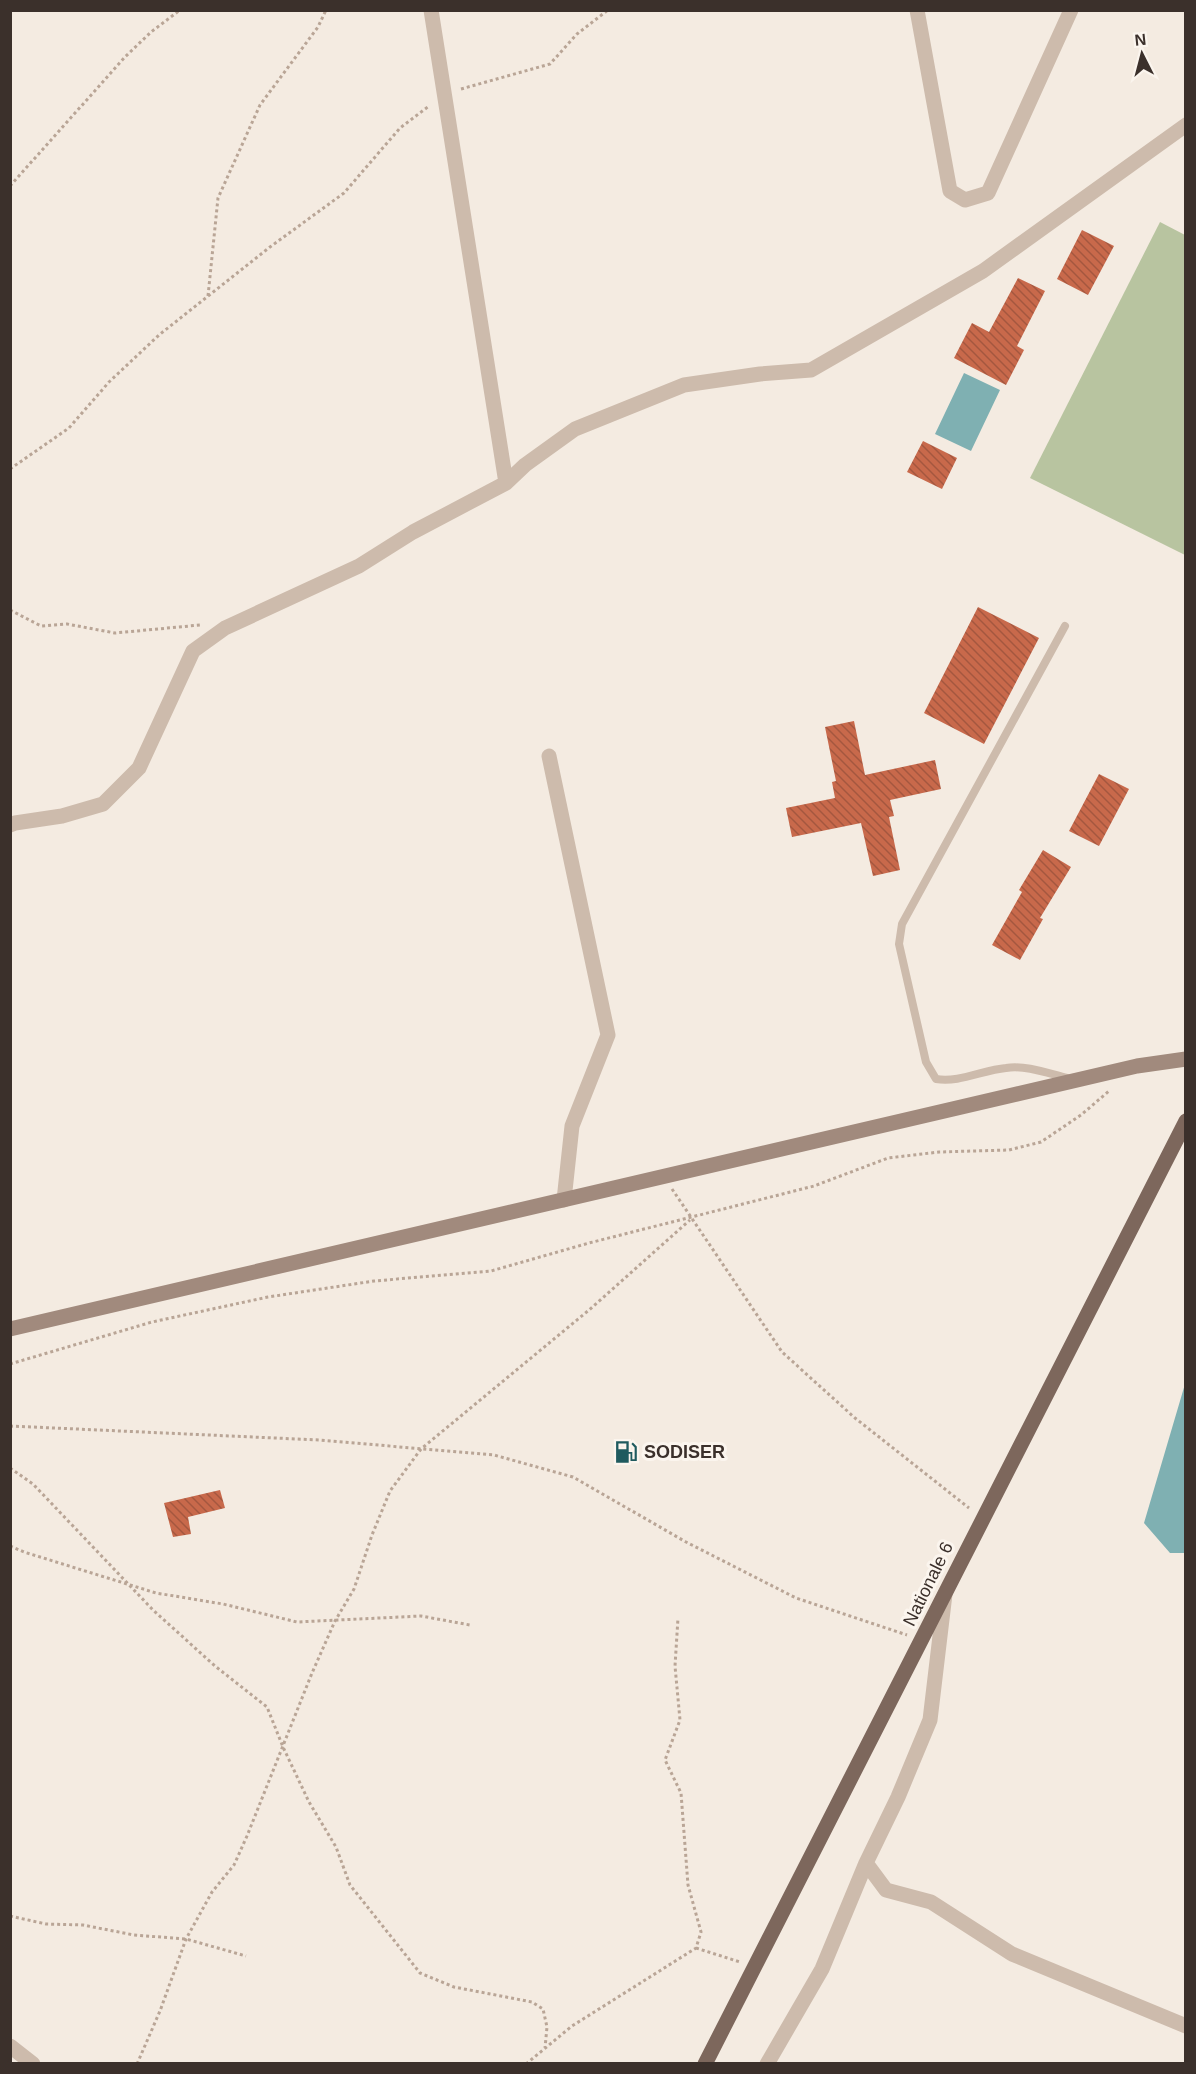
<svg xmlns="http://www.w3.org/2000/svg" width="1196" height="2074" font-family="Arial,sans-serif">
  <defs>
    <pattern id="building-back-hatch" width="6" height="6" patternUnits="userSpaceOnUse" patternTransform="scale(1.5)"><rect width="6" height="6" fill="#c8694b"/><path d="M-1 5l2 2M0 0l6 6M5-1l2 2" fill="none" stroke="#a4573f"/></pattern>
  </defs>
  <rect width="100%" height="100%" fill="#f4ebe1"/>
  <path fill="#b8c4a0" d="M1160,222L1185,235V555L1030,478Z"/>
  <path fill="#7fb0b2" d="M964,373L1000,390L971,451L935,434Z
    M1185,1384V1553H1170L1144,1523Z"/>
  <path fill="url(#building-back-hatch)" d="M1082,230L1114,246L1088,295L1057,279Z
    M1018,278L1045,291L1017,346L1024,350L1006,385L954,358L972,323L989,332Z
    M923,441L957,458L942,489L907,472Z
    M978,607L1039,638L984,744L924,713Z
    M854,721L865,775L935,760L941,789L890,800L894,816L889,817L900,870L873,876L861,823L792,837L786,808L835,798L832,782L836,781L825,727Z
    M1099,774L1129,789L1099,846L1069,831Z
    M1043,850L1071,867L1040,918L1043,919L1020,960L992,945L1022,892L1019,890Z
    M220,1490L225,1508L188,1517L191,1534L173,1537L164,1503Z"/>
  <g fill="none" stroke-linecap="round" stroke-linejoin="round">
    <path stroke="#b9a596" stroke-width="3" stroke-dasharray="3 3" stroke-linecap="butt" d="M461,89L550,64L577,34L608,10
      M10,186L125,57L151,32L180,10
      M208,296L218,198L260,105L318,27L326,10
      M10,469L69,428L109,382L159,335L270,247L344,193L400,128L429,106
      M10,610L41,626L67,624L115,633L200,625
      M672,1189L782,1352L855,1418L969,1508
      M10,1364L152,1322L268,1297L374,1281L491,1271L589,1243L814,1186L888,1158L939,1152L1009,1150L1041,1142L1081,1115L1109,1091
      M10,1426L319,1440L494,1455L573,1477L686,1542L796,1598L907,1635
      M10,1468L33,1484L153,1610L215,1666L267,1707L283,1747L309,1802L336,1847L350,1885L420,1973L454,1987L532,2002L543,2009L547,2027L545,2048
      M10,1546L24,1552L156,1593L223,1604L297,1622L421,1616L470,1625
      M10,1916L46,1924L83,1925L134,1935L186,1939L246,1956
      M696,1948L740,1962
      M137,2064L160,2011L186,1939L212,1892L234,1865L247,1836L312,1673L335,1621L354,1589L372,1535L390,1491L421,1449L589,1310L690,1220
      M526,2064L572,2026L696,1948L701,1932L688,1885L681,1793L665,1760L680,1720L675,1666L678,1618"/>
    <path stroke="#cdbbac" stroke-width="8" d="M1065,626L902,924L899,944L926,1062L936,1079C959,1083 983,1070 1006,1068C1026,1065 1047,1073 1067,1078"/>
    <path stroke="#cdbbac" stroke-width="15" d="M431,10L506,483
      M917,10L950,191L965,200L988,193L1071,10
      M549,756L608,1035L572,1126L564,1200
      M10,825L15,823L62,816L103,804L139,768L193,651L225,628L359,566L413,532L506,483L525,465L575,429L684,385L760,374L811,370L983,271L1186,125
      M866,1863L886,1890L931,1902L1012,1954L1186,2026
      M10,2046L33,2064
      M767,2064L822,1969L866,1863L898,1797L930,1720L945,1594"/>
    <path stroke="#a18a7d" stroke-width="15" d="M10,1329L1137,1066L1186,1059"/>
    <path stroke="#7d675c" stroke-width="15" d="M705,2064L1186,1121"/>
  </g>
  <defs>
    <g id="fuel-bare" transform="scale(1.8)"><path d="M-5.5-6h7V0h2V4h1.3V-2.5L3-4.5l.8-.8L6-3V5H2.5V1h-1V6h-7ZM-4.2-4.7v3.2H.2V-4.7Z" fill="#1f5a5e" stroke="#fbf5ee" stroke-width="2.5" paint-order="stroke"/></g>
  </defs>
  <g fill-rule="evenodd">
    <use href="#fuel-bare" x="626" y="1452"/>
  </g>
  <g text-anchor="middle" stroke-width="6" stroke-linejoin="round" paint-order="stroke">
    <g font-size="18" font-weight="bold" fill="#3b302b" stroke="#fbf5ee" text-anchor="start">
      <text x="644" y="1458">SODISER</text>
    </g>
    <g font-size="18" fill="#3b302b" stroke="#fbf5ee">
      <text transform="translate(928 1584) rotate(-64)" y="6">Nationale 6</text>
    </g>
  </g>
  <rect width="1196" height="2074" fill="none" stroke="#3b302b" stroke-width="24"/>
  <g transform="translate(1142 54) rotate(354)" stroke="#fbf5ee" stroke-width="4.5" paint-order="stroke">
  <path d="M0-4.5L10 22L0 15L-10 22Z" fill="#3b302b"/>
  <text y="-9" font-size="16" font-weight="bold" text-anchor="middle" fill="#3b302b">N</text>
  </g>
</svg>
